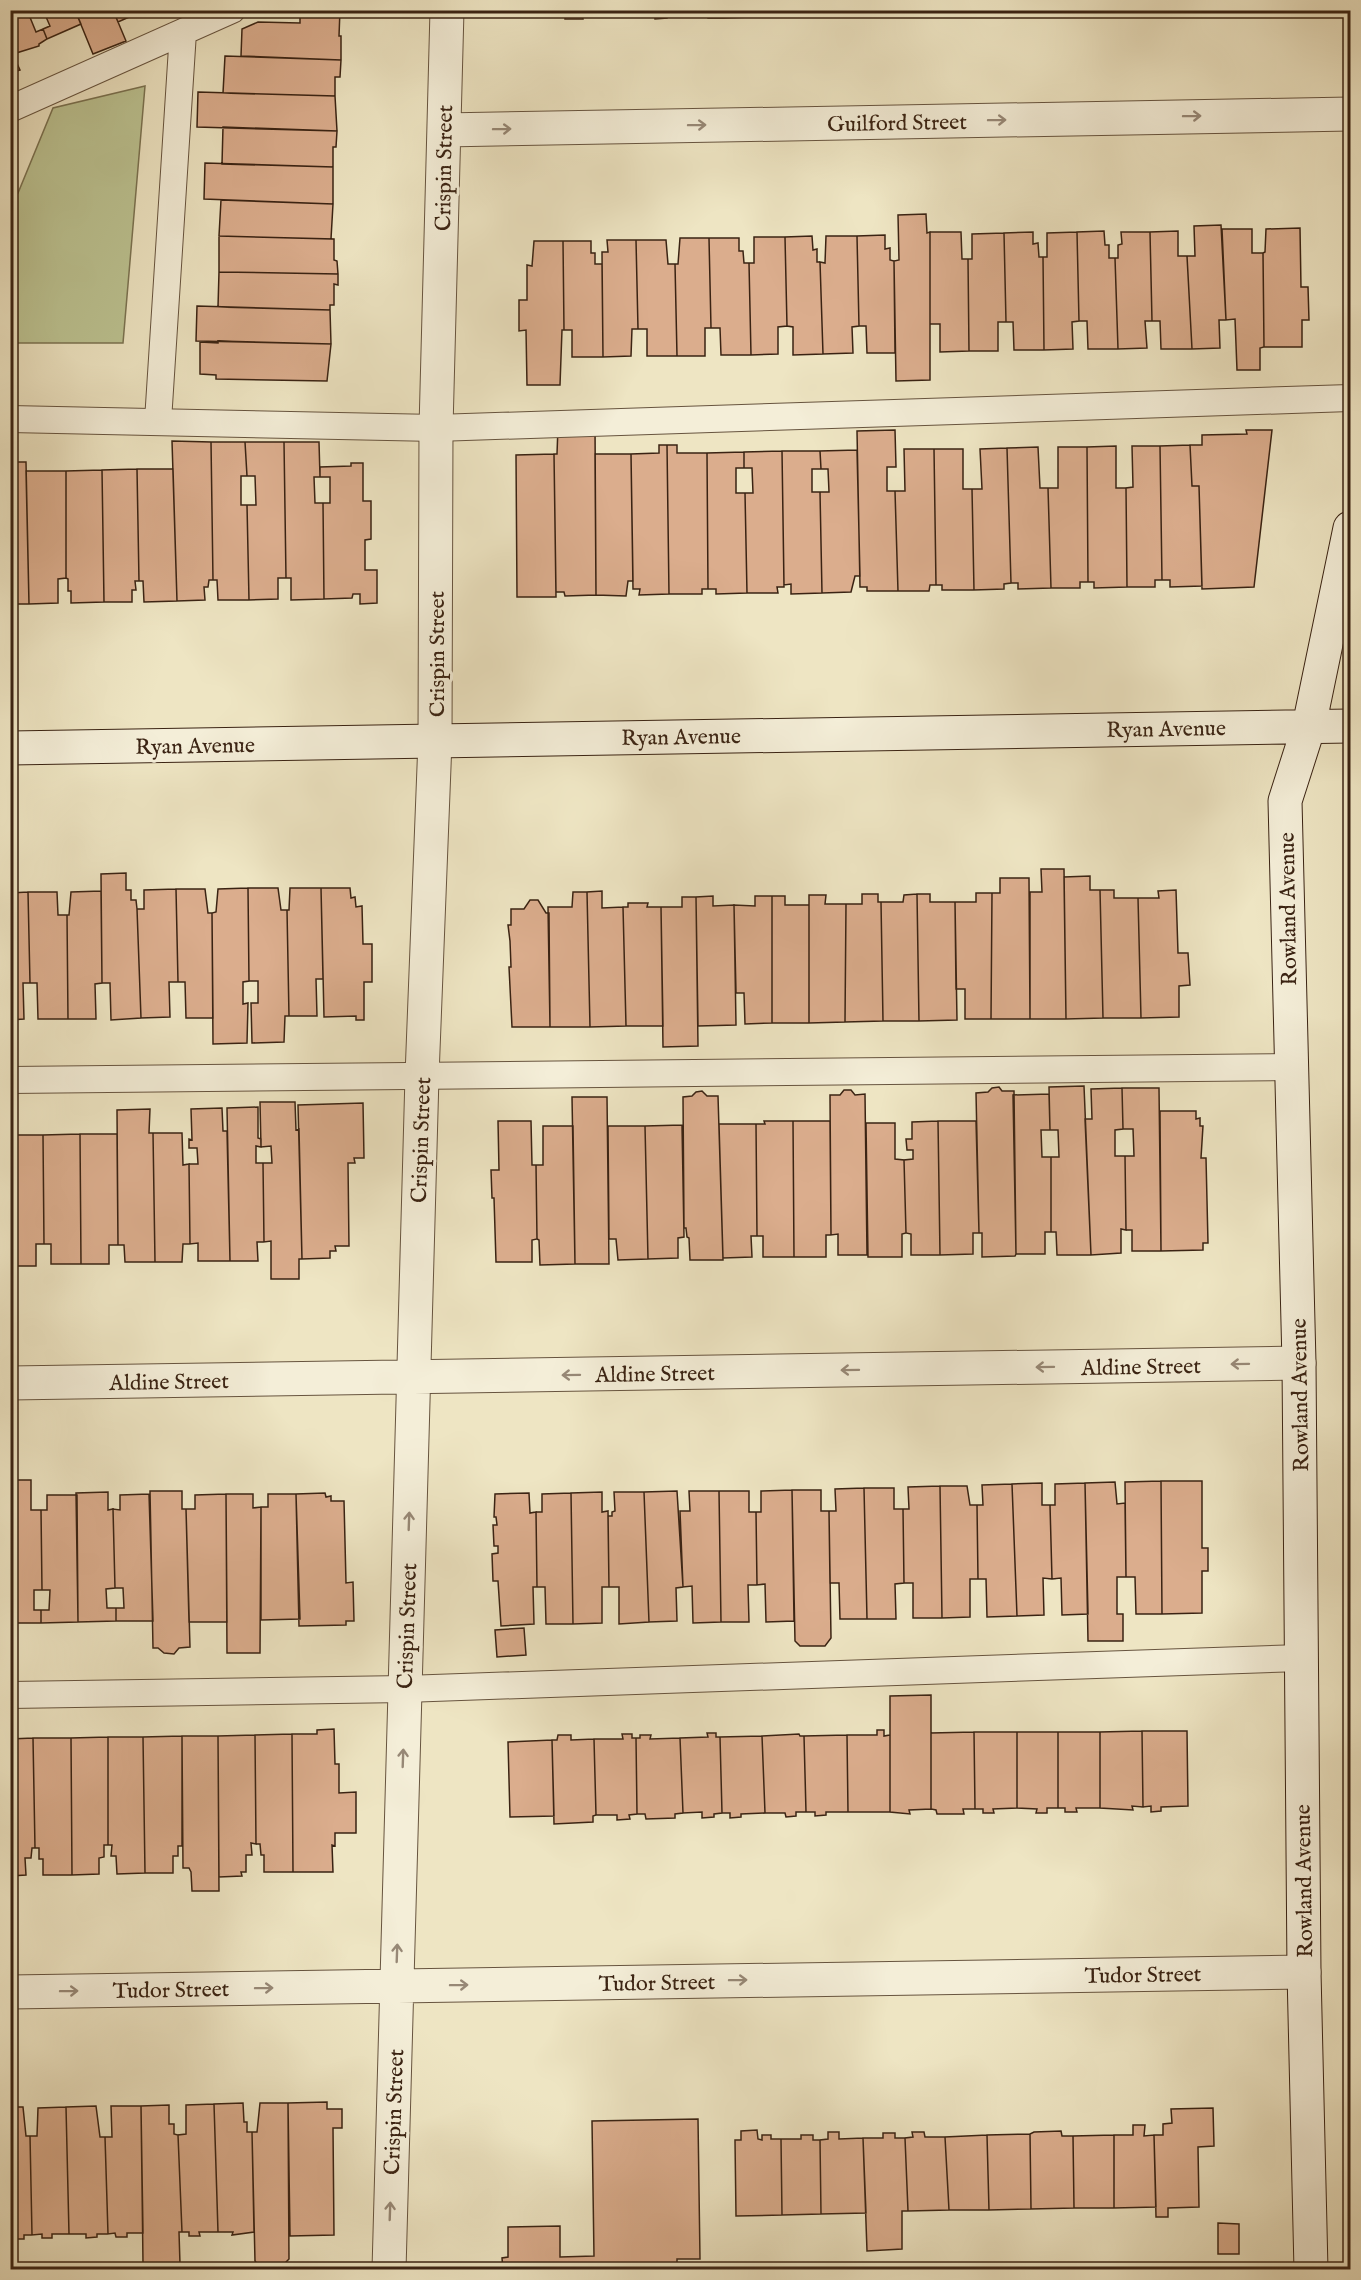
<svg xmlns="http://www.w3.org/2000/svg" width="1361" height="2280" font-family="'IM FELL English',serif">
  <rect width="100%" height="100%" fill="#eee5c3"/>
  <filter id="stains"><feTurbulence type="fractalNoise" baseFrequency=".00333" numOctaves="4"/><feColorMatrix values="0 0 0 0 .2 0 0 0 0 .09 0 0 0 0 .02 0 0 0 .5 -.17"/></filter>
  <radialGradient id="worn" r=".72"><stop offset=".6" stop-color="#630" stop-opacity="0"/><stop offset="1" stop-color="#630" stop-opacity=".3"/></radialGradient>
  <path fill="#bcc392" stroke="#7b7352" stroke-width="1.5" d="M145,86L123,343H11V191L18,193L53,108Z"/>
  <path fill="#dbad8d" stroke="#3a2313" stroke-width="1.5" d="M10,10H27L36,32L43,29L47,39L39,44V46L13,54L10,48Z
    M43,10H75L81,24L47,39L43,29L50,26Z
    M75,10H113L126,41L93,54Z
    M113,10H145L118,22Z
    M300,10H340L339,36H341V60L241,56L242,29L258,22L300,23Z
    M545,10H582L583,19H565V14H545Z
    M582,10H618V14L583,16Z
    M618,10H654V13L618,14Z
    M654,10H687V12L667,13V18L655,19Z
    M687,10H724V18H708L707,12H687Z
    M724,10H760V12L751,13V17L724,18Z
    M760,10H798V11L760,12Z
    M832,10H866V15L835,16V11Z
    M866,10H882L881,15H866Z
    M919,10H938V13L919,14Z
    M950,10H967V14H950Z
    M10,48L20,70L10,73Z
    M225,56L341,60L340,77H335V96L223,93Z
    M198,92L335,96L337,131L197,127Z
    M223,127L337,131L336,147H333V167L222,164Z
    M205,163L333,167V204L204,199Z
    M221,200L333,204L331,239L219,236Z
    M926,214L927,233L930,232V380L896,381L894,261L899,260L898,215Z
    M1221,225L1226,320H1219L1220,348L1192,349L1187,256H1195L1194,226Z
    M1300,228L1301,287H1308L1309,320H1302V347H1264L1263,253L1265,252L1266,229Z
    M1222,229H1252V253H1263L1264,347L1260,348V370H1237L1235,319L1226,320Z
    M1104,231L1105,245H1109V258H1115L1118,349H1088L1087,321H1079L1077,232Z
    M1178,231V256H1187L1192,349H1161L1160,321H1152L1150,232Z
    M930,232H961L962,259H968L969,351L940,352V324H930Z
    M1033,232V244L1038,243L1039,257H1043L1044,350H1014L1013,322H1006L1004,233Z
    M1077,232L1079,321L1072,322L1073,349L1044,350L1043,257H1047V233Z
    M1121,232H1150L1152,321H1145L1147,348L1118,349L1115,258H1118V245L1122,244Z
    M1004,233L1006,322H998V351H969L968,259H972V234Z
    M885,235V249L890,248V260L894,261L895,353H867L866,326H859L857,236Z
    M219,236L334,239V260L337,261L338,274L219,272Z
    M812,236L813,250L817,249V262H820L823,354L793,355V327L787,326L785,237Z
    M826,236H857L859,326L852,327L853,353L823,354L820,262L825,263Z
    M754,237H785L787,326L778,327V354L751,355L749,263H754Z
    M680,238H709L711,328H705V356H677L675,264H678Z
    M709,238H739V251H743L744,263H749L751,355H721L720,328H711Z
    M607,240H636L638,329H632L631,356L603,357L602,252H608Z
    M636,240H666L668,264H675L677,356H647V329H638Z
    M534,241H563L564,330H562L560,385H527L526,330L519,331V300H527V265L532,266Z
    M563,241H591V253H595V264H602L603,357H572V330H564Z
    M219,272L338,274V285L334,284V305H330V310L218,307Z
    M197,306L330,310L331,344L196,341Z
    M218,341L331,344L327,381L216,379V375L200,374V342L218,343Z
    M595,426L596,595L565,596L564,592H556L554,454H557L558,427Z
    M895,430L896,467H887V491H895L898,591H867V587H860L857,431Z
    M1246,430H1272L1254,587L1202,589L1199,486H1192L1190,445H1202V435L1247,434Z
    M172,441L211,442L213,580H209L208,587H204L205,600L177,601Z
    M211,442H245L247,476H241V505H247L249,600H218L217,580H213Z
    M245,442H284L286,578H278V599L249,600L247,505H256L255,476H247Z
    M284,442H319L320,477H314L315,503H323L324,599L291,600V578H286Z
    M659,445H667L669,594L639,595L640,589H633L631,454L659,453Z
    M667,445H677V453H707L708,589H702V594H669Z
    M1190,445L1192,486H1199L1202,586L1170,587V580H1162L1160,446Z
    M1116,446V488H1126L1127,587L1094,588V582H1088L1087,447Z
    M1132,446H1160L1162,580H1155V587H1127L1126,488L1133,487Z
    M1038,447L1040,488H1048L1051,588L1018,589V583H1011L1007,448Z
    M1058,447H1087L1088,582H1080V588H1051L1048,488H1058Z
    M1007,448L1011,583L1004,584V589L974,590L972,489H982L980,449Z
    M904,449H934L936,585H930L929,591H898L895,491H905Z
    M934,449H963V489H972L974,590H942V585H936Z
    M857,450L860,576H855L851,592L822,593L820,492H829L828,469H821L820,451Z
    M782,451H820L821,469H812V492H820L822,593L791,594V584L784,585Z
    M782,451L784,587H777L778,593H747L745,493H753L752,468H744V452Z
    M744,452V468H736V493H745L747,593L716,594V589H708L707,453Z
    M554,454L556,597H517L516,455Z
    M595,454H631L633,581H628L626,596L596,595Z
    M10,462H26L29,604H10Z
    M351,463H363V501H371V539L365,540V570H377V603L360,604V594H353L352,598L324,599L323,503H330V477H320V467L351,466Z
    M137,469H173L177,601L144,602L143,581H139Z
    M137,469L139,581H135L136,590H132V602H104L102,470Z
    M102,470L104,602L71,603V591H68V579L66,578V471Z
    M26,471H66V578L58,579V603L29,604Z
    M1041,869H1064L1066,1019H1030V892H1042Z
    M126,873V890H131V900H136L137,909L141,1018L111,1020L110,983H102L101,874Z
    M1090,876V890H1100L1103,1018L1066,1019L1064,877Z
    M1000,878H1029L1030,1019H991L992,893H1000Z
    M248,888H278L281,910H287L289,1016H285L284,1042L252,1043L251,1003H258V981H249Z
    M248,888L249,981L243,982V1004L248,1003L247,1043L213,1044L212,913L216,912L218,889Z
    M290,888H321L323,979H316L317,1016H289L287,910H289Z
    M321,888H350L351,898L355,897L356,907L362,906L363,944H372V982H364V1020H356V1016L324,1017Z
    M176,889H205L208,913H212L213,1018H186L185,982H178Z
    M176,889L178,982H169L170,1017L141,1018L137,909H144V890Z
    M1100,890H1114V898H1138L1141,1018H1103Z
    M1176,890L1178,953H1188L1190,985L1179,986V1017L1141,1018L1138,898H1159L1158,891Z
    M101,891L102,983L95,984L96,1019H68L67,915H69L71,892Z
    M602,891V908L623,907L626,1026L590,1027L587,892Z
    M28,892L30,983H23L24,1019L10,1020V893Z
    M28,892H57L58,915H67L68,1019H38L37,983H30Z
    M573,892H587L590,1027H550L548,907H572Z
    M976,893H992L991,1019H965V989H956L955,902H976Z
    M862,894H878V902H881L883,1021L845,1022L846,904H862Z
    M917,894L919,1021H883L881,902H903L904,895Z
    M917,894H930V902H955L957,1020L919,1021Z
    M809,895H826L825,904H846L845,1022L809,1023Z
    M713,896V906L734,905L736,1025L698,1026L696,897Z
    M755,896H772V1023L745,1024L744,993H736L734,905L755,906Z
    M772,896H785V905H809V1023H772Z
    M682,897H696L698,1046L663,1047L661,907H682Z
    M530,900H538L546,913H549L550,1027H512L509,967H511L510,941L508,925H511V909H524Z
    M628,903H648L647,907H661L663,1026H626L623,907H628Z
    M1084,1086L1091,1255H1057L1056,1232H1051V1157H1059L1058,1130H1050L1049,1087Z
    M999,1087L1002,1091H1014L1016,1254L1015,1256L982,1257V1233H979L976,1093L988,1092L992,1088Z
    M1122,1088L1123,1129L1115,1130V1156H1125L1126,1230L1121,1229V1253L1091,1255L1085,1119H1092L1091,1089Z
    M1122,1088H1159L1161,1251H1132V1230H1126L1125,1156H1134L1133,1129H1123Z
    M844,1090H851L855,1095L865,1094L867,1255H838V1234L831,1235L830,1095H840Z
    M702,1091L707,1096H718L723,1260H690L689,1238L687,1237L686,1228H684L683,1097L692,1096L696,1092Z
    M1049,1094L1050,1130H1041L1042,1157H1051V1232H1045V1254H1016L1013,1095Z
    M572,1097H607L609,1264H575Z
    M260,1102H295L296,1130L299,1129L302,1259H299V1279H271V1241L264,1242L263,1163H272L271,1146L261,1147Z
    M363,1103L364,1158H354L355,1163H348L349,1246H335L336,1251H330V1258L302,1259L298,1105Z
    M258,1107V1138L261,1139V1147L256,1146V1163H263L264,1242H257L258,1261H230L227,1108Z
    M222,1108L223,1131H227L230,1261H198V1243L190,1244L189,1164H198L197,1148H189V1139L192,1140L191,1109Z
    M150,1109L149,1133H153L155,1262H125L124,1245H118L117,1110Z
    M1160,1111H1196V1119L1200,1118V1126H1203L1201,1158H1206L1208,1243H1203V1250L1161,1251Z
    M498,1121H531L532,1165H536L537,1239L532,1240V1262H496L494,1198H492L491,1170H499Z
    M764,1121H793L794,1257H763V1236H757L756,1124H765Z
    M793,1121H830L831,1235H826V1257H794Z
    M938,1121H976L979,1233H973V1254L940,1255Z
    M938,1121L940,1255H911V1234L906,1233L904,1160L913,1159V1150H907L906,1139H912V1122Z
    M866,1123H895V1159L904,1160L906,1233L902,1234V1257H868Z
    M719,1124H756L757,1236H751L752,1257L723,1258Z
    M682,1125L684,1237L678,1238V1258L648,1259L645,1126Z
    M543,1126H573L575,1264L540,1265L539,1240L537,1239L536,1165H543Z
    M608,1126H645L648,1259L618,1260L616,1239H609Z
    M153,1133H182L183,1165L189,1164L190,1244H183L182,1262H155Z
    M80,1134L81,1264H51V1244H44L43,1135Z
    M80,1134H117L118,1245H109V1264H81Z
    M10,1135H43L44,1244H36V1266H10Z
    M10,1480H31V1510H41L42,1590H34V1610H41V1623H10Z
    M1161,1481L1162,1614H1136L1135,1577H1126L1125,1482Z
    M1161,1481H1202V1548H1208V1571H1202V1613L1162,1614Z
    M1115,1482L1117,1504L1125,1503L1126,1577H1117V1614H1123V1641H1088L1085,1483Z
    M1042,1483V1505H1050L1052,1579L1043,1578L1044,1615L1017,1616L1012,1484Z
    M1085,1483L1088,1614L1062,1615L1061,1578L1052,1579L1050,1505H1055V1484Z
    M1012,1484L1017,1616L987,1617L986,1579H978L977,1505H983L982,1485Z
    M940,1486L942,1618H913V1583H904L903,1509H909L908,1487Z
    M940,1486H967L970,1505H977L978,1579H970V1617L942,1618Z
    M864,1488L867,1619H840L839,1583H830L829,1511H836L835,1489Z
    M864,1488H894V1509H903L904,1583L895,1584L896,1619H867Z
    M792,1490H821V1511H829L831,1638L825,1646H800L795,1641Z
    M792,1490L794,1621L766,1622L765,1584L757,1585L756,1512H761V1491Z
    M150,1491H182V1509H186L190,1647L179,1648L174,1654L164,1653L158,1648H153Z
    M677,1491L683,1587L676,1588L677,1621L649,1622L644,1492Z
    M689,1491H719L721,1622L693,1623L692,1586L683,1587L680,1511H690Z
    M719,1491H749V1512H756L757,1585H748L749,1622H721Z
    M108,1492V1510L113,1509L115,1588L106,1589L107,1608H116V1621L78,1622L76,1493Z
    M602,1492V1512L608,1511L609,1587H602V1623L573,1624L571,1493Z
    M614,1492H644L649,1622L619,1624V1587H609L608,1516H612V1512L615,1511Z
    M325,1493L326,1497L331,1496V1501H344L346,1583L353,1582L354,1621H346V1625L299,1626L296,1494Z
    M529,1493L530,1513L536,1512L537,1587H533L534,1624L501,1626L498,1581H493L492,1554L498,1553V1546H494L493,1525H497L496,1517H494L495,1494Z
    M571,1493L573,1624H546L545,1587H537L536,1512H542V1494Z
    M149,1494L153,1621H116V1608H124L123,1588H115L113,1509L120,1510V1495Z
    M226,1494H253V1508L261,1507L260,1653H227Z
    M226,1494L227,1622H189L186,1509H195V1495Z
    M268,1494H296L300,1619L261,1620V1507H268Z
    M47,1495H77L78,1622L41,1623V1610H49L50,1590H42L41,1510H47Z
    M524,1628L526,1655L497,1657L495,1630Z
    M931,1695V1809L909,1810L910,1814L890,1812V1696Z
    M334,1729L335,1764H339V1793L356,1792V1833H335V1846L332,1845L333,1872H293L292,1734H317V1730Z
    M877,1730H884V1736L890,1735V1812H848L847,1735H877Z
    M1142,1731L1143,1807L1132,1806L1133,1810L1100,1808V1732Z
    M1142,1731H1187L1188,1806L1161,1807V1811L1151,1812V1806L1143,1807Z
    M974,1732L975,1809H963L964,1814H937L936,1810L931,1809V1733Z
    M974,1732H1017V1808L993,1809L994,1813H983V1809H975Z
    M1017,1732H1058V1808H1047V1813H1036L1037,1809L1017,1808Z
    M1058,1732H1100V1808H1076L1077,1812H1065V1808H1058Z
    M707,1733H716V1737H720L722,1813L714,1814V1817L702,1818V1812L683,1813L680,1738L708,1737Z
    M292,1734L293,1872H264V1855H261L260,1844H256L255,1735Z
    M622,1734H632V1738H636L637,1814L629,1815L630,1819L617,1820V1815H596L594,1739H623Z
    M799,1734L800,1736H804L806,1812H796V1816L786,1817L785,1813H765L762,1736Z
    M255,1735L256,1844L251,1843L252,1855H246V1872H241L242,1876L219,1877L218,1736Z
    M558,1735H571V1740L594,1739L596,1815L593,1816V1822L554,1824L552,1740H557Z
    M640,1735H651L650,1739L680,1738L683,1813L675,1814V1818L646,1819L645,1814H637L636,1738H640Z
    M847,1735L848,1812H826V1815L815,1816V1812H806L804,1736Z
    M182,1736V1846H178V1856H173V1873H145L143,1737Z
    M182,1736H218L219,1891H192L191,1872L189,1868H183Z
    M762,1736L765,1813L741,1814V1817L730,1818V1813H722L720,1737Z
    M108,1737V1845H104V1857L99,1858V1874L72,1875L71,1738Z
    M108,1737H143L145,1873L117,1874L116,1856H111L112,1845H108Z
    M33,1738H71L72,1875H43V1859H39V1848H35Z
    M33,1738L35,1848H32L31,1858H25L26,1875L10,1876V1739Z
    M552,1740L554,1816L510,1817L508,1742Z
    M327,2102V2109H342V2128H333L334,2235L290,2236L288,2103Z
    M243,2103L244,2122H247V2132H252L254,2232L232,2235L233,2232H218L214,2104Z
    M260,2103H288L289,2259L282,2266H259L255,2261L252,2132H257Z
    M214,2104L218,2232H199L200,2236H189V2232H182L178,2135L186,2134V2105Z
    M169,2105V2124H174V2134L178,2135L182,2232H179L180,2264L168,2268H156L148,2263H143L141,2106Z
    M96,2106L100,2137H105L108,2234H97V2237L86,2238V2234H69L66,2107Z
    M111,2106H141L143,2233H127V2237H116L115,2233L108,2234L105,2137H112Z
    M10,2107H23L26,2136H30L32,2235H24V2239H12L10,2235Z
    M66,2107L69,2234H52V2238H42V2234L32,2235L30,2136H37L38,2108Z
    M1213,2108L1214,2146L1198,2147L1199,2207L1168,2208V2217H1156L1154,2135H1163V2124L1172,2123L1171,2109Z
    M698,2119L700,2259H677V2270H503L502,2258L508,2257V2227L560,2226V2257L594,2256L592,2121Z
    M1133,2125H1145L1144,2136L1154,2135L1156,2207L1114,2208V2135H1133Z
    M757,2130L758,2139L762,2140V2135H771V2139H781L782,2215L736,2216L735,2140H741V2131Z
    M1061,2131L1062,2136H1073L1074,2208L1031,2209L1030,2134L1034,2132Z
    M828,2132H839V2139L863,2138L866,2213L821,2214L820,2140L828,2139Z
    M912,2132H924L925,2137H945L949,2210L908,2211L905,2138L913,2137Z
    M883,2133H895V2138H905L908,2211H902V2249L867,2251L863,2138H883Z
    M1030,2134L1031,2209L989,2210L987,2135Z
    M801,2135H813V2140H820L821,2214L782,2215L781,2139H801Z
    M987,2135L989,2210H949L945,2137Z
    M1114,2135V2208H1074L1073,2136Z
    M1218,2223L1239,2224V2254H1218Z"/>
  <g fill="none" stroke-linecap="round" stroke-linejoin="round">
    <g stroke="#67543f" stroke-width="28">
      <path id="lane" d="M10,109L232,10
        M10,419L436,428L1350,398
        M158,421L183,32
        M10,1080L1291,1067
        M10,1695L405,1689L1301,1658"/>
    </g>
    <g stroke="#67543f" stroke-width="35">
      <path id="street" d="M444,130L1350,114
        M10,1383L1299,1363
        M10,1992L1304,1972
        M389,2270L422,1076L435,741L436,428L447,10"/>
    </g>
    <g stroke="#3a2313" stroke-width="35">
      <path id="secondary" d="M10,748L1350,726
        M1311,2270L1304,1972L1299,1363L1285,801L1309,726L1350,528"/>
    </g>
    <use href="#lane" stroke="#f4eed8" stroke-width="26"/>
    <use href="#street" stroke="#f4eed8" stroke-width="33"/>
    <use href="#secondary" stroke="#f4eed8" stroke-width="33"/>
  </g>
  <defs><path id="oneway-shaft" d="M-6 0H5M1.5-3L5.5 0L1.5 3" fill="none" stroke-width="1.6" stroke-linecap="round" stroke-linejoin="round" transform="scale(1.5)"/></defs>
  <g stroke="#978876">
    <use href="#oneway-shaft" transform="translate(1192 116) rotate(-1)"/>
    <use href="#oneway-shaft" transform="translate(997 120) rotate(-1)"/>
    <use href="#oneway-shaft" transform="translate(697 125) rotate(-1)"/>
    <use href="#oneway-shaft" transform="translate(502 129) rotate(-1)"/>
    <use href="#oneway-shaft" transform="translate(1240 1364) rotate(179)"/>
    <use href="#oneway-shaft" transform="translate(1045 1367) rotate(179)"/>
    <use href="#oneway-shaft" transform="translate(850 1370) rotate(179)"/>
    <use href="#oneway-shaft" transform="translate(571 1375) rotate(179)"/>
    <use href="#oneway-shaft" transform="translate(409 1521) rotate(-88)"/>
    <use href="#oneway-shaft" transform="translate(403 1758) rotate(-88)"/>
    <use href="#oneway-shaft" transform="translate(397 1953) rotate(-88)"/>
    <use href="#oneway-shaft" transform="translate(738 1980) rotate(-1)"/>
    <use href="#oneway-shaft" transform="translate(459 1985) rotate(-1)"/>
    <use href="#oneway-shaft" transform="translate(264 1988) rotate(-1)"/>
    <use href="#oneway-shaft" transform="translate(69 1991) rotate(-1)"/>
    <use href="#oneway-shaft" transform="translate(390 2211) rotate(-88)"/>
  </g>
  <g text-anchor="middle" stroke-width="6" stroke-linejoin="round" paint-order="stroke">
    <g font-size="22" fill="#3a2313" stroke="#f4eed8">
      <text transform="translate(897 122) rotate(-1)" y="8">Guilford Street</text>
      <text transform="translate(443 168) rotate(-89)" y="8">Crispin Street</text>
      <text transform="translate(436 654) rotate(-90)" y="8">Crispin Street</text>
      <text transform="translate(1166 728) rotate(-1)" y="8">Ryan Avenue</text>
      <text transform="translate(681 736) rotate(-1)" y="8">Ryan Avenue</text>
      <text transform="translate(195 745) rotate(-1)" y="8">Ryan Avenue</text>
      <text transform="translate(1287 909) rotate(-91)" y="8">Rowland Avenue</text>
      <text transform="translate(420 1140) rotate(-88)" y="8">Crispin Street</text>
      <text transform="translate(1141 1366) rotate(-1)" y="8">Aldine Street</text>
      <text transform="translate(655 1373) rotate(-1)" y="8">Aldine Street</text>
      <text transform="translate(169 1381) rotate(-1)" y="8">Aldine Street</text>
      <text transform="translate(1299 1395) rotate(-91)" y="8">Rowland Avenue</text>
      <text transform="translate(406 1626) rotate(-88)" y="8">Crispin Street</text>
      <text transform="translate(1303 1881) rotate(-91)" y="8">Rowland Avenue</text>
      <text transform="translate(1143 1974) rotate(-1)" y="8">Tudor Street</text>
      <text transform="translate(657 1982) rotate(-1)" y="8">Tudor Street</text>
      <text transform="translate(171 1989) rotate(-1)" y="8">Tudor Street</text>
      <text transform="translate(393 2112) rotate(-88)" y="8">Crispin Street</text>
    </g>
  </g>
  <rect width="1361" height="2280" fill="none" stroke="#eee5c3" stroke-width="36"/>
  <rect x="12" y="12" width="1337" height="2256" fill="none" stroke="#3a2313" stroke-width="3"/>
  <rect x="18" y="18" width="1325" height="2244" fill="none" stroke="#3a2313" stroke-width="1.5"/>
  <rect width="100%" height="100%" filter="url(#stains)"/>
  <rect width="100%" height="100%" fill="url(#worn)"/>
</svg>
